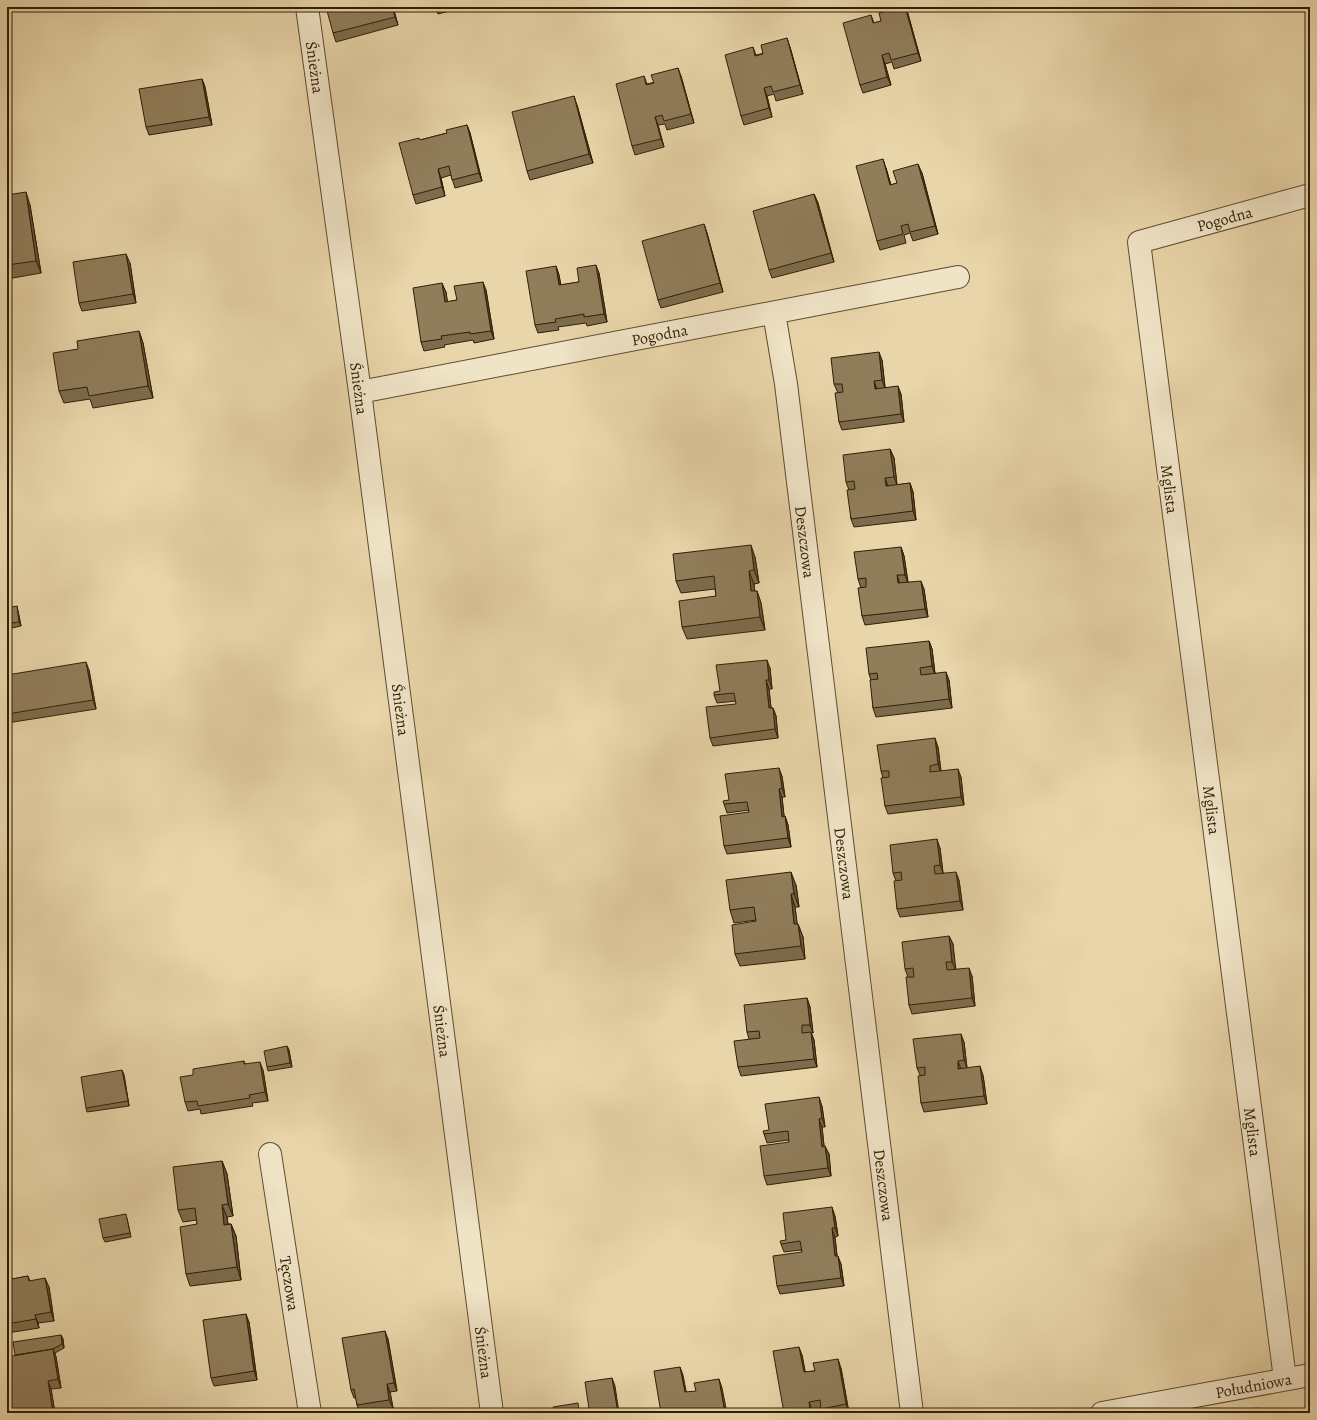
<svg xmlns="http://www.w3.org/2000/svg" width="1317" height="1420" font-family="Alegreya,serif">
  <rect width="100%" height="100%" fill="#e8d5a9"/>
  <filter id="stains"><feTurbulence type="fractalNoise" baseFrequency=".005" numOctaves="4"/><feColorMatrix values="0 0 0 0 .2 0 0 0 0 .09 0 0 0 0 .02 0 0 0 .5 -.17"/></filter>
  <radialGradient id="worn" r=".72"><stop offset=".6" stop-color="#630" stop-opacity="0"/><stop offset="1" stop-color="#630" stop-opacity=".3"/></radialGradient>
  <path fill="#c9b68d" stroke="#7d6a49" d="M1258,1408L1272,1413H1186Z"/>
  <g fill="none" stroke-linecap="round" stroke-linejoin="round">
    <g stroke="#5f4c2e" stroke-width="24">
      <g id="street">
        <path id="s1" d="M307,7L360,392L492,1413"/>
        <path id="s2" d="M774,313L786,384L912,1413"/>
        <path id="s3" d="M360,392L958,277"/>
        <path id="s4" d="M270,1154L310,1413"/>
        <path id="s5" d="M1285,1379L1139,242L1310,195"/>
        <path id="s6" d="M1102,1413L1310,1375"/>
      </g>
    </g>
    <use href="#street" stroke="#f0e4c7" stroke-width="22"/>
  </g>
  <path fill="#7c6c4d" stroke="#311e05" d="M393,7L398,25L336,42L333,33Z
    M435,7H465L438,14Z
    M1150,7H1168L1152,12Z
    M908,14L921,61L894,69L892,62L885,64L891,85L863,93L860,85L871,15L874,23Z
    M753,47L756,55L790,47L803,94L776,101L774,94L767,96L772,117L744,125L741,116Z
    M644,76L647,84L681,76L694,123L667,130L665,124L658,125L664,147L635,155L632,146Z
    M202,79L205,87L212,125L149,135L146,127Z
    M577,105L593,163L530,180L527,171Z
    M467,125L470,133L482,181L455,188L451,175L441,178L445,196L416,204L413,195L420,140L447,133Z
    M886,168L891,185L897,183L922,173L938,234L913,241L910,233L904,235L906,243L880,250L877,241Z
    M814,194L818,203L834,262L772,278L769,270Z
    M7,195L30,205L41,273L7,279Z
    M704,224L707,233L723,292L661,308L658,300Z
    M130,263L136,303L82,311L79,303Z
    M556,266L559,275L561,285L579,282L599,273L607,322L587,326L586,323L558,327L559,330L538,333L535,325Z
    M486,290L494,339L474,343L473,340L444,345L445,347L424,351L421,342L446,292L447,302L457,300Z
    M139,331L143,343L153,398L93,408L90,399L64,403L59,391Z
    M882,360L885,387L901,394L904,422L842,430L839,422L838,393L834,384Z
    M890,449L894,458L897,485L910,483L913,492L916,520L854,527L851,519L849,490L846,482Z
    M7,546L9,560H7Z
    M901,547L904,556L908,582L924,589L928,617L865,625L862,616L861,588L858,579Z
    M755,557L759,583L754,584V591H757L761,603L765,630L687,639L682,627L716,596L715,589L681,593L676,581Z
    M7,608L18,611L21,626L7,629Z
    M929,641L932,649L935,673L949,680L952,708L876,717L873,708L871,680L869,674Z
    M770,668L772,689H769L771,708H773L776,716L778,738L713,746L710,738L736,704V701L717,703L714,695Z
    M89,670L96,709L7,723V675Z
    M938,747L941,771L961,777L964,805L888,814L885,806L883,778L881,771Z
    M782,776L785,797H782L784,816H785L788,825L791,847L727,854L724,846L749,812V810L727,813L724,804L729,800Z
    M940,848L943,873L959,880L963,910L900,917L897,909L896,881L893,873Z
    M796,885L799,907H795L797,924H798L803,937L805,959L740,966L735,954L756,921V920L734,923L730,910Z
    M949,936L953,944L955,969L972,976L975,1006L912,1014L909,1005L908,977L905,969Z
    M807,998L810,1007L813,1033H811L814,1040L817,1067L741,1076L738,1067L749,1039L747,1032Z
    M964,1042L967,1068L983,1075L987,1104L924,1112L921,1103L920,1075L917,1068Z
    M287,1046L289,1050L292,1067L268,1071L267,1067Z
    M244,1061L245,1064L263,1070L268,1101L252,1103L253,1106L201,1114L200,1109L188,1111L185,1102L193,1075Z
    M122,1070L124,1075L129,1106L87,1112L86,1108Z
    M822,1106L825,1127H822L824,1146L829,1154L831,1176L767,1185L764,1176L789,1142L788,1140L767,1143L764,1134Z
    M222,1161L227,1174L233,1216L227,1217L228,1224H231L236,1236L241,1280L190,1286L186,1274L197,1224V1220L183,1222L178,1210Z
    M7,1192L9,1211H7Z
    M835,1216L838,1236L835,1237L837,1256L841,1264L844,1286L780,1294L777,1286L802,1252L801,1250L784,1252L781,1244L786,1240Z
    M127,1218L131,1237L105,1242L103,1238Z
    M7,1275L13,1279L28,1276L30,1281L49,1287L54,1321L38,1323L39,1328L7,1333Z
    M249,1322L257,1380L214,1386L211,1378Z
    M61,1335L63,1339L64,1348L55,1353L56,1357L61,1388L51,1389L55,1413H7L15,1355Z
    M388,1339L397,1391L390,1392L393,1408L360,1413L357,1405L356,1398H354L351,1390Z
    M802,1355L805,1372L841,1368L849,1413H823L821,1409L812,1410L813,1413H784Z"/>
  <path fill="#65583f" stroke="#311e05" d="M392,7H393L398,25L395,17Z
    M906,7L908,14L921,61L918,53Z
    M787,38L790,47L803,94L800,85Z
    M882,55L885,64L891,85L887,77Z
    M678,68L681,76L694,123L691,114Z
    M202,79L205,87L212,125L209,117Z
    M764,88L767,96L772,117L769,108Z
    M574,96L577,105L593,163L589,154Z
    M655,117L658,125L664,147L661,139Z
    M467,125L470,133L482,181L479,173Z
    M883,159L886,168L893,193L890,185Z
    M918,164L922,173L938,234L935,226Z
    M438,169L441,178L445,196L442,187Z
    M26,192L30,205L41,273L36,261Z
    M814,194L818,203L834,262L831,253Z
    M704,224L707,233L723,292L720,283Z
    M126,254L130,263L136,303L133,294Z
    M596,265L599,273L607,322L604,314Z
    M556,266L559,275L562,294L559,285Z
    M483,282L486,290L494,339L491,331Z
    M442,283L446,292L449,311L445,302Z
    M139,331L143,343L153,398L148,386Z
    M879,352L882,360L885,388L882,380Z
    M874,381L877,389H875Z
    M898,386L901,394L904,422L901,414Z
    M890,449L894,458L897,485L894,477Z
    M885,478L888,486H886Z
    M910,483L913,492L916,520L913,511Z
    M751,545L755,557L759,583L754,570Z
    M7,546L9,560L7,551Z
    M901,547L904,556L908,583L905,575Z
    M749,571L754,584L756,604L751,591Z
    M897,575L900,584L898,583Z
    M921,581L924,589L928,617L925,609Z
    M757,591L761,603L765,630L760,617Z
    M17,606L21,626L19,622Z
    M929,641L932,649L935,675L932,666Z
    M767,660L770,668L772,689L769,680Z
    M86,662L89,670L96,709L93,700Z
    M946,672L949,680L952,708L949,699Z
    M766,680L769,689L772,717L769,708Z
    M773,708L776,716L778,738L775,729Z
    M935,738L938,747L941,773L938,764Z
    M779,768L782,776L785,797L782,788Z
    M958,769L961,777L964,805L961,797Z
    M779,789L782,797L785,825L782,817Z
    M785,816L788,825L791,847L788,838Z
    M937,839L940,848L943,873L940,865Z
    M791,872L796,885L799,907L794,894Z
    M956,872L959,880L963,910L960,901Z
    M791,894L795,907L799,937L794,924Z
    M798,924L803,937L805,959L801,946Z
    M949,936L953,944L956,970L952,962Z
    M969,968L972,976L975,1006L972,998Z
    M807,998L810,1007L813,1033L810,1025Z
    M811,1032L814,1040L817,1067L814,1059Z
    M961,1034L964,1042L967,1068L964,1060Z
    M287,1046L289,1050L292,1067L290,1063Z
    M958,1061L961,1069H958Z
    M260,1062L263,1070L268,1101L265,1092Z
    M980,1066L983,1075L987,1104L984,1096Z
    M122,1070L124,1075L129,1106L128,1101Z
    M819,1097L822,1106L825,1127L822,1118Z
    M819,1119L822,1127L825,1155L822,1147Z
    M825,1146L829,1154L831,1176L828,1168Z
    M222,1161L227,1174L233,1216L228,1204Z
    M7,1192L9,1211L7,1204Z
    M222,1205L227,1217L229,1237L224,1225Z
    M832,1207L835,1216L838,1236L835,1228Z
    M231,1224L236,1236L241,1280L237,1267Z
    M832,1228L835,1237L838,1264L835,1256Z
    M838,1256L841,1264L844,1286L841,1278Z
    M45,1278L49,1287L54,1321L51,1312Z
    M246,1314L249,1322L257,1380L254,1371Z
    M35,1315L38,1323L39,1328L36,1319Z
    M385,1331L388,1339L397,1391L394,1383Z
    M61,1335L63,1339L64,1348L62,1344Z
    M799,1347L802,1355L807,1381L804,1372Z
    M53,1349L56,1357L61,1388L58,1379Z
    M838,1359L841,1368L849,1413L846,1404Z
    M680,1367L683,1375L688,1401L685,1392Z
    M612,1378L615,1386L619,1413H618Z
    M719,1379L722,1388L727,1413H725Z
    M48,1381L51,1389L55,1413H53Z
    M387,1384L390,1392L393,1408L389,1400Z
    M809,1402L812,1410L813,1413H811L810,1410Z"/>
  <path fill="#907d5a" stroke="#311e05" d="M326,7H392L395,17L333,33Z
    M435,7H448L436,10Z
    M901,7H905L918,53L891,60L889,53L882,55L887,77L860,85L843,23L871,15L873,23L881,21L879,13Z
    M787,38L800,85L773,92L771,86L764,88L769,108L741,116L725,55L753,47L755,56L763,54L761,45Z
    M678,68L691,114L664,121L662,115L655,117L661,139L632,146L616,84L644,76L646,85L654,83L651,75Z
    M202,79L209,117L146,127L139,89Z
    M574,96L589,154L527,171L512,112Z
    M467,125L479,173L452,180L449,166L438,169L442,187L413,195L399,143L419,138L420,140L447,133L446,130Z
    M883,159L890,185L897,183L893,171L918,164L935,226L910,232L908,224L901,226L903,234L877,241L856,166Z
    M26,192L36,261L7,265V195Z
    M814,194L831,253L769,270L753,211Z
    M704,224L720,283L658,300L642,241Z
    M126,254L133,294L79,303L73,262Z
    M596,265L604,314L584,317V314L555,319L556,322L535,325L526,271L556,266L559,285L579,282L577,268Z
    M483,282L491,331L470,334V332L441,336L442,339L421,342L413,288L442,283L445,302L457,300L454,286Z
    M139,331L148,386L89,396L87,387L59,391L53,353L78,349L77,341Z
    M879,352L882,380L874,381L875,389L898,386L901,414L839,422L835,393L843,392L842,384H834L831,358Z
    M890,449L894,477L885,478L886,486L910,483L913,511L851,519L847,490L855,489L854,481L846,482L843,455Z
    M751,545L754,570L749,571L751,591H757L760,617L682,627L679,601L716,596L714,576L676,581L673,554Z
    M901,547L905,575H897L898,583L921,581L925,609L862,616L858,588L866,587V578L858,579L854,552Z
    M17,606L19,622L7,624V608Z
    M929,641L932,666L920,668L921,675L946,672L949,699L873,708L870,680L878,679L877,673L869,674L866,648Z
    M767,660L769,680H766L769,708H773L775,729L710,738L706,707L736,704L734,693L714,695V692L720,691L716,665Z
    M86,662L93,700L7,714V675Z
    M935,738L938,764L930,766V772L958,769L961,797L885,806L881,778L889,777V771H881L877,745Z
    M779,768L782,788L779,789L782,817L785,816L788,838L724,846L720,816L749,812L747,802L724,804L723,801L729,800L725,774Z
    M937,839L940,865L934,866L935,874L956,872L960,901L897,909L894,881L902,880L901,872L893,873L890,845Z
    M791,872L794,894H791L794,924H798L801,946L735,954L732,925L756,921L754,907L730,910L726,880Z
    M949,936L952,962H946L947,970L969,968L972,998L909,1005L906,977H914L913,968L905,969L902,942Z
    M807,998L810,1025H802V1033L811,1032L814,1059L738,1067L734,1041L760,1038L759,1031L747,1032L744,1005Z
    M961,1034L964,1060L958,1061V1069L980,1066L984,1096L921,1103L918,1076L925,1075V1067L917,1068L913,1039Z
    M287,1046L290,1063L267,1067L264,1051Z
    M244,1061V1064L260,1062L265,1092L249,1095L250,1098L198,1106L197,1101L185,1102L180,1077L193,1075V1069Z
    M122,1070L128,1101L86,1108L81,1077Z
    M819,1097L822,1118L819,1119L822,1147L825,1146L828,1168L764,1176L760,1146L789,1142L788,1131L764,1134L763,1131L769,1130L765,1104Z
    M222,1161L228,1204L222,1205L224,1225L231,1224L237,1267L186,1274L180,1227L197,1224L195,1208L178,1210L173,1167Z
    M832,1207L835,1228H832L835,1256H838L841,1278L777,1286L773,1256L802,1252L800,1241L781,1244L780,1241L786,1240L783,1213Z
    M126,1214L130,1233L103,1238L99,1219Z
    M7,1275H11L12,1279L28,1276L29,1281L45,1278L51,1312L35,1315L36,1319L7,1324Z
    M246,1314L254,1371L211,1378L203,1320Z
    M385,1331L394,1383L387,1384L389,1400L357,1405L354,1389L351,1390L342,1338Z
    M61,1335L62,1344L53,1349L15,1355L13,1342Z
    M799,1347L804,1372L815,1371L813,1363L838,1359L846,1404L821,1409L820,1400L809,1402L810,1410L794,1413H784L773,1351Z
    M53,1349L58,1379L48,1381L53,1413H7V1357Z
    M680,1367L685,1392L696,1391L694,1383L719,1379L725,1413H661L654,1371Z
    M612,1378L618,1413H554L553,1407L578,1403L579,1410L589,1409L585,1382Z"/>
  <g text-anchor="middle" stroke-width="3" stroke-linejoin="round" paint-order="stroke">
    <g font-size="16" fill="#311e05" stroke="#f0e4c7">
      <text dy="6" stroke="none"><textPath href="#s1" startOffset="61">Śnieżna</textPath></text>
      <text dy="6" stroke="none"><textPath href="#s5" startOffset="1235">Pogodna</textPath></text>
      <text dy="6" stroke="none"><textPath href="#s3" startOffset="305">Pogodna</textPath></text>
      <text dy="6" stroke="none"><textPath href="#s1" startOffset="385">Śnieżna</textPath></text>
      <text transform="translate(1170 489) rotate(83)" y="6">Mglista</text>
      <text dy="6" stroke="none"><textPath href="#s2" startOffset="231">Deszczowa</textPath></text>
      <text dy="6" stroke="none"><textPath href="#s1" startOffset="709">Śnieżna</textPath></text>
      <text transform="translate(1212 810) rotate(83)" y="6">Mglista</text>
      <text dy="6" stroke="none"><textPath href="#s2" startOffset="555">Deszczowa</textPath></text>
      <text dy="6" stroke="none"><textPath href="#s1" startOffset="1033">Śnieżna</textPath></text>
      <text transform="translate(1253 1132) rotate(83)" y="6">Mglista</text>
      <text dy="6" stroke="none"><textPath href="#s2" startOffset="879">Deszczowa</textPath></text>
      <text dy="6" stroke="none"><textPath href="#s4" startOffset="131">Tęczowa</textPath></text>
      <text dy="6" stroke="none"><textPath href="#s1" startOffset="1357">Śnieżna</textPath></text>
      <text dy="6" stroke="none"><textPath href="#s6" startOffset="154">Południowa</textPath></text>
    </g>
  </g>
  <rect width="1317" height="1420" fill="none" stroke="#e8d5a9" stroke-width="24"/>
  <rect x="8" y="8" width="1301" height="1404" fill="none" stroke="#311e05" stroke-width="2"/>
  <rect x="12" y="12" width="1293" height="1396" fill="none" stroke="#311e05"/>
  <rect width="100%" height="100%" filter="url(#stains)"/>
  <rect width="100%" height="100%" fill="url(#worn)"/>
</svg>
